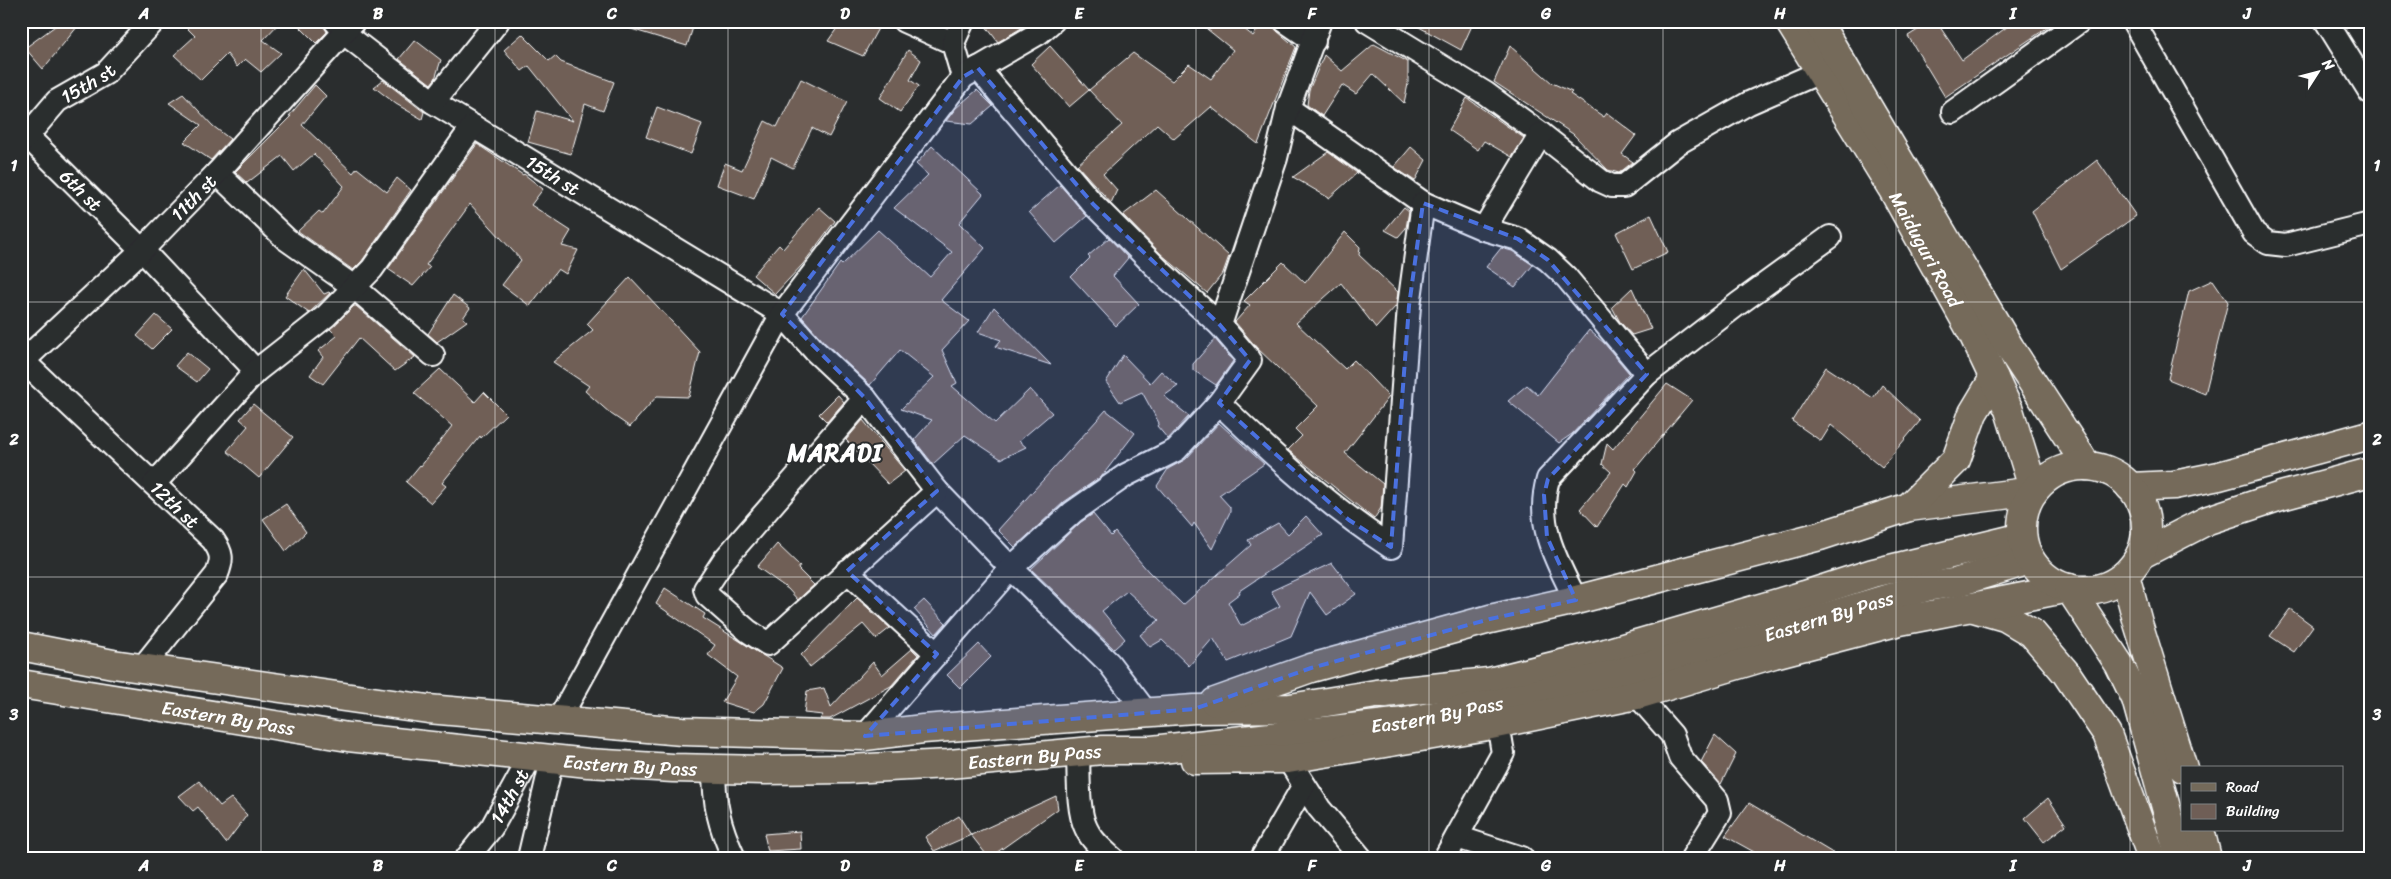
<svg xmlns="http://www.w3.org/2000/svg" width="2391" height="879" font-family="Sriracha,sans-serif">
  <rect width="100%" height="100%" fill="#2a2d2e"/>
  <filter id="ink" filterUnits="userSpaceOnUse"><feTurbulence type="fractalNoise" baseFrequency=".02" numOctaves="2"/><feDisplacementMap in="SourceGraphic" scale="10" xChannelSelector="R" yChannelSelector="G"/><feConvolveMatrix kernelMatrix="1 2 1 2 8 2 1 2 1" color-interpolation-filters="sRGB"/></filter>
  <g filter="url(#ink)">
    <path fill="#6f5e56" stroke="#fff" d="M62,21H82L43,69L25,48Z
      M180,21H281L263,40L281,53L261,72L245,59L237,67L227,54L201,80L174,55L195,36Z
      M294,21H322L327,32L316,43Z
      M619,21H695L687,46L618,25Z
      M842,21H882L863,56L828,41Z
      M982,21H1033L998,42Z
      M1197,21H1234L1253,36L1264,21H1272L1277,31L1296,47L1258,144L1211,107L1174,139L1157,124L1103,174L1117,190L1111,203L1077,165L1122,125L1089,90L1133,53L1172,81L1189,64L1211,79L1233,50Z
      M1408,21H1474L1461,50Z
      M1932,21H1936L1962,60L2015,21H2057L1945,97L1908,36Z
      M522,34L549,61L555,56L561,62L614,82L603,111L585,104L571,154L528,142L537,111L573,121L529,66L522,71L504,50Z
      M415,40L441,60L435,79L431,84L399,59Z
      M1374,44L1408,62V84L1404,103L1373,74L1356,94L1342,85L1322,116L1307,105L1309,90L1324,55L1342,71Z
      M1050,46L1089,90L1069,107L1031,64Z
      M1510,46L1552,83L1572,92L1570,94L1604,117L1607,113L1636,135L1622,154L1633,162L1619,173L1608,170L1573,134L1494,82Z
      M908,50L921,60L910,80L919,86L900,112L880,98Z
      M801,79L847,102L829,137L812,128L793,168L771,157L754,199L717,185L725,163L742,170L765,121L777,127Z
      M383,80L424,112L422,119L396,104L374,87Z
      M315,85L326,96L302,125L353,173L357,168L387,192L397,178L411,190L362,261L353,270L298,231L319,211L323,214L344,186L314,154L294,171L282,156L247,183L235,172L291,116H289Z
      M977,90L993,106L972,124L946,121L956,108Z
      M183,94L213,126L230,139L211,160L184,142L201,125L169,103Z
      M1467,98L1524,138L1512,157L1484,141L1478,150L1449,130Z
      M657,107L702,124L691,154L646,137Z
      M477,144L523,175L524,174L543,189L531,205L571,231L562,246L578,250L566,274L558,269L530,306L502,285L521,260L470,204L426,265L430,267L413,286L388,269Z
      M932,146L983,194L959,223L985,248L941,300L969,321L942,350L957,383L952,386L995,423L1030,389L1052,413L1019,441L1026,447L1001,459L965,435L933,464L914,440L932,420L901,409L934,377L900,350L870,385L824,342L802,317L840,263L842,265L878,230L930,277L952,252L894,208L928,175L916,164Z
      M1411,147L1426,160L1415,181L1394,167Z
      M1328,152L1357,173L1329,198L1293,177Z
      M2097,160L2136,216L2061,269L2032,211Z
      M1060,185L1087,216L1056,243L1029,212Z
      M1156,190L1229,256L1223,273L1207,293L1161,254L1123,215Z
      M819,207L835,221L803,264L775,294L753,275L779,245L783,249Z
      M1404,207L1409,211L1406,228L1398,237L1385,230Z
      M1651,215L1668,252L1633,269L1616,233Z
      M1345,232L1360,247L1359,255L1398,292L1396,306L1376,328L1341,283L1296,323L1345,369L1354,360L1389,397L1345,453L1383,484L1381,508L1374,519L1288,450L1302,436L1295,429L1318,406L1257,348L1235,322L1250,305L1244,301L1283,262L1305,283Z
      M1109,238L1128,258L1113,276L1139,304L1116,326L1071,277L1090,258L1088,256Z
      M1501,248L1512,251L1533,265L1515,287L1486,267Z
      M304,269L324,294L329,292L330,293L309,313L285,296Z
      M630,277L700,352L689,397L657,396L630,427L611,414L585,391L589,386L553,362L593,330L587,324Z
      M2213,280L2228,302L2205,394L2168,379L2189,291Z
      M1632,288L1651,329L1632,335L1620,322L1612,307Z
      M453,295L470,308L463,318L467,321L437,342L428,334Z
      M354,306H356L415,357L395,371L359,338L323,384L310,375L323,357L318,351L337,336L330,329Z
      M994,307L1051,365L995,347L1001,340L978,332Z
      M156,315L172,329L152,349L137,336Z
      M1589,330L1604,343L1629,373L1572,434L1559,443L1508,401L1527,385L1538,395Z
      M1215,339L1233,361L1216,385L1193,370V364Z
      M187,352L208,369L197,382L175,366Z
      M1123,355L1150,383L1161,371L1178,386L1164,396L1189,416L1168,439L1157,426L1159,423L1142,392L1120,402L1106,382Z
      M1826,367L1873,398L1882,385L1920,421L1882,467L1831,425L1821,441L1792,421Z
      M440,369L475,402L484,392L506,414L481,438L480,436L442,483L446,486L431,503L406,482L420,465L421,466L452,426L414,393Z
      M1667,384L1692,400L1635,469L1637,471L1628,487L1625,484L1597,527L1580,509L1611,472L1602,464L1607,443L1613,449Z
      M838,395L844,402L827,422L819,414Z
      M253,404L293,437L259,478L227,451L248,426L240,419Z
      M1106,410L1135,433L1102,476L1064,502L1015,547L998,530Z
      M863,420L905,471L888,484L846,440Z
      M1219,423L1264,464L1219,495L1230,507V512L1212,549L1194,523L1192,527L1157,486L1168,469L1186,459Z
      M286,504L306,532L286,551L263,519Z
      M1093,514L1111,536L1115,532L1148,571L1183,605L1251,545L1248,540L1278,523L1288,534L1306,516L1323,535L1239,591L1240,593L1228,602L1241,626L1280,606L1271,591L1332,563L1356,594L1327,615L1310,592L1291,636L1228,662L1213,638L1189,666L1162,640L1150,647L1140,635L1159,620L1127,591L1102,611L1125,639L1114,649L1031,569L1081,522Z
      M777,544L800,566L798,569L814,585L798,600L788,589L757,567Z
      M665,588L705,614L703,618L783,668L764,704L754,712L722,702L737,677L708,655L715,645L656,604Z
      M857,598L890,628L876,639L863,624L810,667L801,655Z
      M924,600L946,623L936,634L914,609Z
      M2290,609L2313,626L2294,652L2270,636Z
      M979,644L991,657L960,688L947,675Z
      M912,649L918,655L891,686L830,719H820L823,715L804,713L807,691L824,688L831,707L873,662L882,675Z
      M1715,735L1736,754L1721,784L1701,762Z
      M199,781L220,806L231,798L247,815L226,843L198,807L193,811L179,796Z
      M1056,796L1058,809L989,858L971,835Z
      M2048,798L2066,825L2044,842L2025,818Z
      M1749,803L1841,858H1765L1725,836Z
      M959,816L971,835L934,851L925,837Z
      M800,831L801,849L768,851L764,834Z"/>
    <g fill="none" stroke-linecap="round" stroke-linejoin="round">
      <g stroke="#fff" stroke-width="26">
        <g id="street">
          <path id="s1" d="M335,21L349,37L433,102L782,314L815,351L865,398L937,491L1011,568L1109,663L1146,712"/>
          <path d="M904,21L953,43"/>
          <path d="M963,21L953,43L963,77"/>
          <path d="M1285,21L1314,41"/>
          <path d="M1367,21L1485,93L1541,134L1601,181L1612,186H1624L1678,143L1749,103L1820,72"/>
          <path d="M2133,21L2254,233L2268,243L2286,245L2370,224"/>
          <path d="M2326,21L2370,92"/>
          <path d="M978,68L1093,204L1160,271L1220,325"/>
          <path d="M433,102L498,21"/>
          <path d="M1288,108L1423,203L1484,229L1518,239L1548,260L1566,277L1647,374"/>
          <path d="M1953,112L2080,21"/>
          <path id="s2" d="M21,130L142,250L256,371"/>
          <path id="s3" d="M21,143L57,101L106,73L154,21"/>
          <path d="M217,173L286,239L354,287L433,355"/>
          <path d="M1484,229L1541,134"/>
          <path id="s4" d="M23,361L213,540C222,553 223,559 217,574L142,668"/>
          <path id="s5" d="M21,363L142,250L217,173L354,21"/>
          <path d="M865,398L724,560L705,589L707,595L748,631L768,644L937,491"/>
          <path d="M1219,403C1274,456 1327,505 1391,547L1409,306L1423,203"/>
          <path d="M154,484L256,371L326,316L372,269L473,126"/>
          <path d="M847,571L937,654"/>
          <path d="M1576,600C1556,560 1535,524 1548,479L1647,374L1738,304L1830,237"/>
          <path d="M1637,695L1672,735L1680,757L1717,800L1720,813L1692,858"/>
          <path d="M558,721L782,314L963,77L1039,33L1053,21"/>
          <path d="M865,736L1011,568L1073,512L1126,475L1176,450L1219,403L1250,360L1220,325L1276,158L1288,108L1320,21"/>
          <path d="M1078,753C1079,774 1077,810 1086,828C1091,840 1102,849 1112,858"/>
          <path d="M1288,759L1319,808L1361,858"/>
          <path d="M714,768C714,804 719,825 734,858"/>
          <path d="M1457,837L1522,858"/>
          <path id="s6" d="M467,858L492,827L530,758"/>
          <path d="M529,858L552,760"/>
          <path d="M1262,858L1304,785"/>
          <path d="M1445,858L1503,753L1498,723"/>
        </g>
      </g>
      <g stroke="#fff" stroke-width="31">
        <g id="primary">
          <path d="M2130,487L2174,485L2219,476L2370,435"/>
          <path d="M1909,507L2034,491"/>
          <path d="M2140,555L2208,520L2281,496L2370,472"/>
          <path d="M1974,608L2005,617L2032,633L2066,673L2107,734L2152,858"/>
          <path d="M21,646L113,664L428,709L682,731L865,736L923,729L1194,709L1290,708L1376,694L1489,682L1606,653L1805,595L1873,573L2022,537"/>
          <path id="s7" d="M21,684L348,737L588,763L673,768L765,770L848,769L949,764L1103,750H1152L1405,722L1503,702L1742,642L1926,587L1958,582L2030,560"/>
          <path d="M1215,702L1311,668L1490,619L1576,600L1820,536L1909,507L1956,460L1973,413L1994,378"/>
          <path d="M1195,760L1288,759L1481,727L1637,695L1774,654L1900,621L2069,588"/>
        </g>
      </g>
      <g stroke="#fff" stroke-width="31">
        <g id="highway">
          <path id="s8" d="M1789,21L1893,190L1973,334L2009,410L2034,491"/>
          <path d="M1817,21L2010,348L2087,466"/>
          <circle cx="2084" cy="528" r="62"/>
          <path d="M2125,575L2138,623L2183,768"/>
          <path d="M2069,588L2119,664L2136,699L2180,858"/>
          <path d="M2200,830L2207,858"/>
        </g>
      </g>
      <use href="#street" stroke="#2a2d2e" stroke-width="22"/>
      <use href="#primary" stroke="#746a5a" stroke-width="28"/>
      <use href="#highway" stroke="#746a5a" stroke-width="28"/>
    </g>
  </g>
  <path fill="#4a71e0" fill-opacity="0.2" stroke="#4a71e0" stroke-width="4" stroke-dasharray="10 6" stroke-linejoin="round" d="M978,68L1093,204L1220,325L1250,360L1219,403L1349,520L1391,547L1409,306L1423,203L1518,239L1548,260L1647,374L1548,479L1544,495L1547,537L1576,600L1490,619L1311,668L1194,709L865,736L937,654L847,571L937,491L865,398L782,314L963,77Z"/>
  <path fill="none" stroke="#fff" stroke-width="1" stroke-opacity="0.55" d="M261,21V858M495,21V858M728,21V858M962,21V858M1196,21V858M1429,21V858M1663,21V858M1896,21V858M2130,21V858M21,302H2370M21,577H2370"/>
  <g text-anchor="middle" stroke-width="4" stroke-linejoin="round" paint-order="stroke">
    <g font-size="19" fill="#fff" stroke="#2a2d2e">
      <text dy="7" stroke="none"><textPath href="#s3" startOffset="91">15th st</textPath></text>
      <text dy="7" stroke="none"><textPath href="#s1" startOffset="268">15th st</textPath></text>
      <text dy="7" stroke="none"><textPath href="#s2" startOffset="85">6th st</textPath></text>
      <text dy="7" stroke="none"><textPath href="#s5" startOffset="239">11th st</textPath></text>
      <text dy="7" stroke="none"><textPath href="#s8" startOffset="266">Maiduguri Road</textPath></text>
      <text dy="7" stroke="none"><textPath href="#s4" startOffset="209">12th st</textPath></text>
      <text dy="7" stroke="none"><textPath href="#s7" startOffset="1829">Eastern By Pass</textPath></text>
      <text dy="7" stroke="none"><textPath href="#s7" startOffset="1425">Eastern By Pass</textPath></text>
      <text dy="7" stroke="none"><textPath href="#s7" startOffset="210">Eastern By Pass</textPath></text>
      <text dy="7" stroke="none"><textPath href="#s7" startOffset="1020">Eastern By Pass</textPath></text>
      <text dy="7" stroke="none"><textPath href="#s7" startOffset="615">Eastern By Pass</textPath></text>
      <text dy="7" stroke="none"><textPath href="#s6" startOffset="75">14th st</textPath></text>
    </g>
    <g font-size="24" font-weight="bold" letter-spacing="1" fill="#fff" stroke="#2a2d2e">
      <text x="835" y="461">MARADI</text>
    </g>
  </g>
  <rect width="2391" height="879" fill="none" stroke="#2a2d2e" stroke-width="55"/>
  <rect x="2181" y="766" width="162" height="65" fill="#2a2d2e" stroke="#7f8182"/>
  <rect x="2191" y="783" width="25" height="8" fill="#746a5a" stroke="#7f8182"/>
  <text x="2226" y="792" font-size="15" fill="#ffffff">Road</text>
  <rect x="2191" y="804" width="25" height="15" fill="#6f5e56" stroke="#7f8182"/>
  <text x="2226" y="816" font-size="15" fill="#ffffff">Building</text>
  <g transform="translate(2318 72) rotate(54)" stroke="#2a2d2e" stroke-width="4" paint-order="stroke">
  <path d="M0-4L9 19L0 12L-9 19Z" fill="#ffffff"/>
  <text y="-8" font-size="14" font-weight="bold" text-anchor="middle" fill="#ffffff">N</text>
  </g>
  <rect x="28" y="28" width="2336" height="824" fill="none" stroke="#fff" stroke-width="2"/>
  <g font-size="16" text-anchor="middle" font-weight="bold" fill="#fff">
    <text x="144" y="19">A</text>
    <text x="378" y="19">B</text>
    <text x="612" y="19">C</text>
    <text x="845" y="19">D</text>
    <text x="1079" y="19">E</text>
    <text x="1312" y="19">F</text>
    <text x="1546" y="19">G</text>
    <text x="1780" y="19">H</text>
    <text x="2013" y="19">I</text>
    <text x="2247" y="19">J</text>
    <text x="14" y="171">1</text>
    <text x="2377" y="171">1</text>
    <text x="14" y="445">2</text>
    <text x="2377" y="445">2</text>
    <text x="14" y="720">3</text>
    <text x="2377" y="720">3</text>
    <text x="144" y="871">A</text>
    <text x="378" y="871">B</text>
    <text x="612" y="871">C</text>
    <text x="845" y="871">D</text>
    <text x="1079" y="871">E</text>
    <text x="1312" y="871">F</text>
    <text x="1546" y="871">G</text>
    <text x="1780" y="871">H</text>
    <text x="2013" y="871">I</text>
    <text x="2247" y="871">J</text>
  </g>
</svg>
